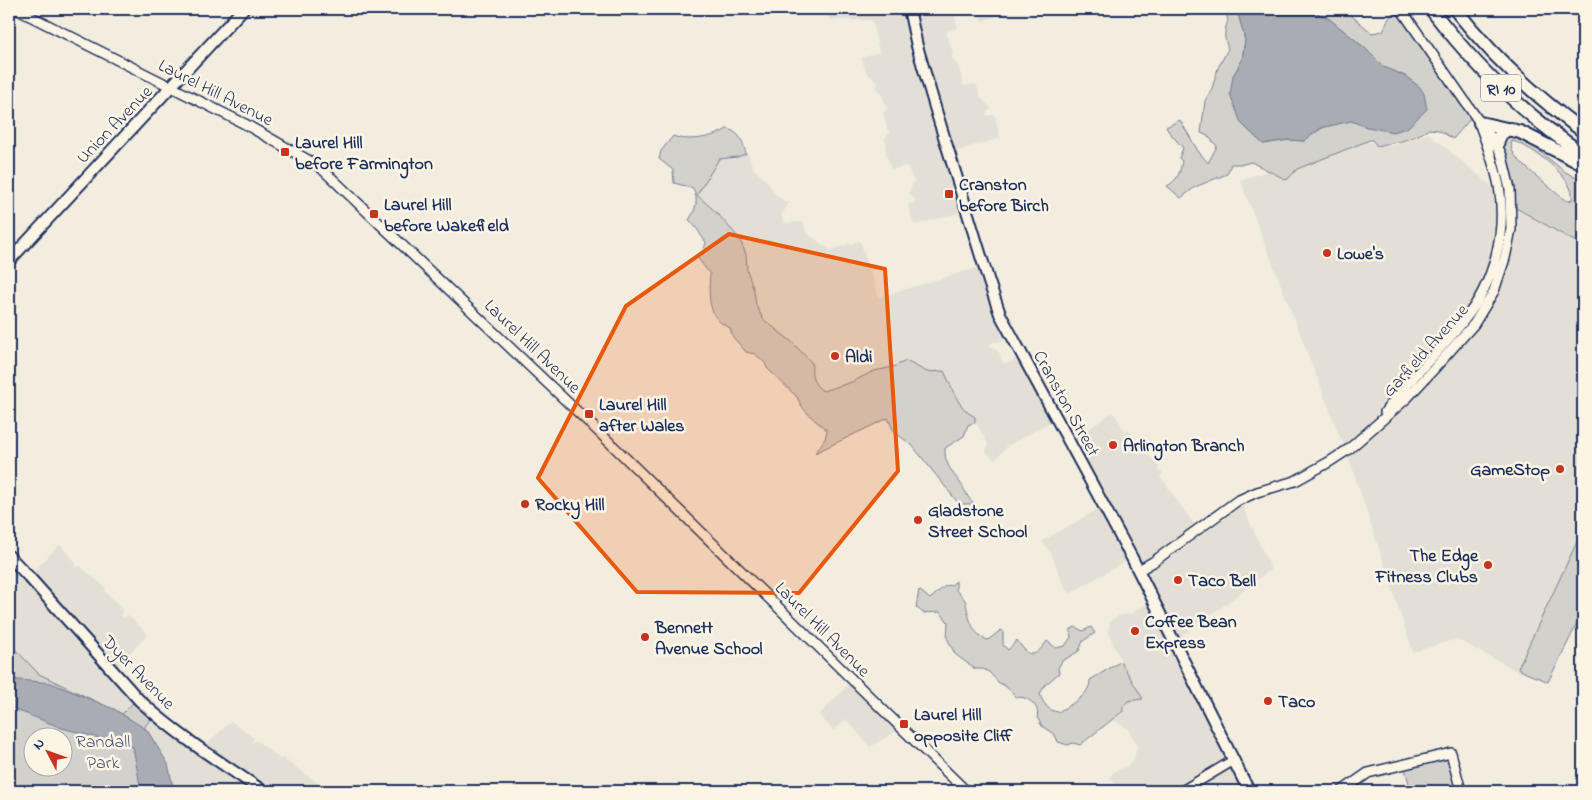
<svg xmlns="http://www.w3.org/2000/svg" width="1592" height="800" font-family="'Indie Flower',sans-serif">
  <rect width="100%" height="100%" fill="#f3ede0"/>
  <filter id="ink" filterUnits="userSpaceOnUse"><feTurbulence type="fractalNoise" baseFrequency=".02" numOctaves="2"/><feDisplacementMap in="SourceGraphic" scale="10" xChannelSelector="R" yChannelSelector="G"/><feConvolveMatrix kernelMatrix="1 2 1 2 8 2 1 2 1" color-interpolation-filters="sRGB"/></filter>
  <g filter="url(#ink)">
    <path fill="#e3dfd6" d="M830,9H952L958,27L946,32L953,52L952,59L958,65L964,86L976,84L981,98L991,108L985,115H995L1000,138L950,153L966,211L914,225L908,206L909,204L913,203L916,200L908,193L914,182L907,166L891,170L886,154L885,147L887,143L884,140L890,132L887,128L883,113L887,109L882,96L876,88L878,83L867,73L861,58L879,52L872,20H829Z
      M977,9H1020L982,21Z
      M1428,133L1526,215L1583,245V534L1521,673L1456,639L1413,652L1353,470L1240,180L1358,141L1392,146Z
      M746,154H748L753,168L769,184L775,194L785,202H790L781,215L784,223L803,222L807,233L830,250L860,241L879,297L983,266L1010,335L998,342H993L989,345L998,351L1004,364L1020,357L1055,419L1010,445L1006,444L1007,447L995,460L986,452L988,444L975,422V417L969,414L958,403L944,371L927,372L906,361L893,367L874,371L852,382L823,392L816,387L811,371L812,362L792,342L763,319L756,305L754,291L747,270L746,254L739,238L716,212L697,195L719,159L737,157Z
      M1113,412L1125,431L1128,429L1159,467L1158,470L1163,473L1160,476L1198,530L1241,503L1271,569L1234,598L1175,640L1249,791H1201L1196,783L1181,791H1133L1127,787L1123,790L1110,778L1113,772L1126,767L1134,759L1137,745L1128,729L1114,720L1123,711V707L1128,701L1143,700L1120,662V658L1108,633L1110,621L1120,615L1129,614L1153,600L1130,559L1071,593L1063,587L1065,585L1062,582L1052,555L1042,541L1102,507L1073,440Z
      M60,544L66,552L76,563L75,568L80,566L106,588L105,591L123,609L120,615L124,618L128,615L148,634L114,670L137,699L121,716L109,706L78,694L9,676V556L30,575Z
      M852,681L898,730L870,747L846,719L834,731L819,715Z
      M155,715L204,747L231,721L254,738L251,744L256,740L280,759L283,758L329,791H170L145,730V726Z"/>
    <path fill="#d3d1cc" stroke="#778095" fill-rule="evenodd" d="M1224,9H1237L1245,40L1242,60L1233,76L1241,123L1263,144L1288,140L1304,141C1317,131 1334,118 1352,121C1357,122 1362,125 1367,127L1405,76L1384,67L1365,48L1328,18L1308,9H1339L1347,12L1372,33L1383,31C1388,21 1388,17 1396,9H1402L1477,111L1453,139L1439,130L1429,129C1422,134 1411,138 1402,141C1394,144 1385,143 1377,146L1372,140H1370L1297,169L1287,180L1251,162L1244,164H1231L1227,174L1195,187L1181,198L1167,186C1178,180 1180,173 1182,161L1179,158L1183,148L1169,132L1166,127L1180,120L1198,151L1208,163L1217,146L1208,136L1201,133L1205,101L1212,88L1218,68L1228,49C1227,45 1224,38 1225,33C1226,20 1231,23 1224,9Z
      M727,129C740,132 743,142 746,154L737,157L719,159L697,195L716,212L739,238L746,254L747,270L754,291L756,305L763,319L792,342L812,363C811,375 812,384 823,391L852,382L874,371L893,367L906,361L927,372L944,371C953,389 957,408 975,417V422L968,425L964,436L945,448C944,463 952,472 961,484C966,491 967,498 974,504H959L912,445L894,432L888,418L815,453L825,439L827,430C816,421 802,411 797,397L767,368L765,363L755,354L746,352L733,337L730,328C727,326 723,324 720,322C707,311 709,288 710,274L696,256C702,254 705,248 706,242C699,234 698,228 689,220C696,210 699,199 693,188L674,183L673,170L659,159L661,151L673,136C688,142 713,138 727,129Z
      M1497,134L1516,137L1532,145L1564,171L1583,182V246L1509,204ZM1512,141C1530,145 1577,179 1572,200L1568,201L1562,198C1551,188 1518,163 1513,152C1511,148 1511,145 1512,141Z
      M1583,529V612L1548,682C1537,676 1528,676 1518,668Z
      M956,581V590C959,594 965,598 966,603C969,618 972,635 988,640L1001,630L1003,631V645L1008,650L1017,640C1029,658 1034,659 1047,641L1056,648L1065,646L1071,637L1070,630L1075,627L1083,631L1091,627L1095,633L1083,641L1079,651L1062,661L1058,668L1059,673L1045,685L1040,694C1043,703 1048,711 1058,712C1071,704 1090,696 1090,680L1120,662H1121L1143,699L1128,701L1123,707V711L1080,745L1073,743L1068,745L1058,742L1055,735L1042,726L1037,717C1041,707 1026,694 1016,698L1012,692L1005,686L998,682L989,672L983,669H975L955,654L947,638L948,622L940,612L923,613L916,607L919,590L930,599L945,586L951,585Z
      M9,643L39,674L122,714L137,699L155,715L145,726V730L173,791H9ZM32,738H62V768H32Z
      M1450,753L1461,791H1411L1404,765Z"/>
    <path fill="#a9acb3" stroke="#707a91" d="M1237,9H1308L1328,18L1365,48L1384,67L1405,76L1420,87L1424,94L1427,109L1407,128L1393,132L1367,127L1351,121L1321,128L1304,141L1288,140L1263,144L1241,123L1230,94L1233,76L1242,60L1245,40Z
      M9,679L51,683L114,709L147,730L168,764L174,791H141L133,747L62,728L9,707Z"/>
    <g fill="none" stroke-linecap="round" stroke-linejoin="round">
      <g stroke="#1b2f5e" stroke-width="12">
        <path id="tertiary" d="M16,9L245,124L320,167L601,434L966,791
          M1385,412C1409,379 1440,351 1465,319C1494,283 1507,232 1499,186C1495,166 1488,147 1481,128
          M1139,570L1153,562L1237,501L1257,492L1295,481L1329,462L1349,449L1408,397L1433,370L1474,324L1494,291L1505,258L1511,229L1510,189L1502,156L1497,145L1480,123L1401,9
          M1182,791L1234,760
          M1342,791L1368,773L1451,753L1461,791"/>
      </g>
      <g stroke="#1b2f5e" stroke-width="14">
        <path id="secondary" d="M909,9L917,46L937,114L989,282L1000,314L1132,558L1249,791
          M9,261L243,9
          M9,556L29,577L139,700C177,735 221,763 263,791"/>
      </g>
      <g stroke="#1b2f5e" stroke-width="16">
        <path id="motorway" d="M1431,9C1474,65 1524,115 1583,154
          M1455,9C1492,56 1535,96 1583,131
          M1480,123L1520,132L1583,164
          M1497,145C1498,136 1502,130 1511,129"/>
      </g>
      <use href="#tertiary" stroke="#fcf5e5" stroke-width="9"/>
      <use href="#secondary" stroke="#fcf5e5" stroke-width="10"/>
      <use href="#motorway" stroke="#fcf5e5" stroke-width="12"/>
    </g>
  </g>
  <path fill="#e8590c" fill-opacity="0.2" stroke="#e8590c" stroke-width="4" stroke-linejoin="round" d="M729,234L885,269L898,471L799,593L637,592L538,478L626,306Z"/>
  <g fill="#c8321e" stroke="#fcf5e5" stroke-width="2">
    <rect x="280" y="147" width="10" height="10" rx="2.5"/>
    <rect x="944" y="189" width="10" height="10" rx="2.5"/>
    <rect x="369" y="209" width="10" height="10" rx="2.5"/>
    <circle cx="1327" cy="253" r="5"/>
    <circle cx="835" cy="356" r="5"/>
    <rect x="584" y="409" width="10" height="10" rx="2.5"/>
    <circle cx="1113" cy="445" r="5"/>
    <circle cx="1560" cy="469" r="5"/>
    <circle cx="525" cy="504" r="5"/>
    <circle cx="918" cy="520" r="5"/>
    <circle cx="1488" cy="565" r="5"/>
    <circle cx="1178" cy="580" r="5"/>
    <circle cx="1135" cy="631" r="5"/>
    <circle cx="645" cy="637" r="5"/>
    <circle cx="1268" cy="701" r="5"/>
    <rect x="899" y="719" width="10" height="10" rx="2.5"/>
  </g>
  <g text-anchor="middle" stroke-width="5" stroke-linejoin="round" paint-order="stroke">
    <rect fill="#fcf5e5" stroke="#5e6a86" stroke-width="1" x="1481" y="74.5" width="40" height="27" rx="4"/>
    <g font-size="16" font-weight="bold" fill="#1b2f5e">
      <text x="1501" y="94">RI 10</text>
    </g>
    <g font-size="18" fill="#1b2f5e" stroke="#fcf5e5">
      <text transform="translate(216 92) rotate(27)" y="6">Laurel Hill Avenue</text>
      <text transform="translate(114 124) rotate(-46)" y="6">Union Avenue</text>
      <text transform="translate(533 346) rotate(44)" y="6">Laurel Hill Avenue</text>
      <text transform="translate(1425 350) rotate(-48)" y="6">Garfield Avenue</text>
      <text transform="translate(1067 403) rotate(61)" y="6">Cranston Street</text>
      <text transform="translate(823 629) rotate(45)" y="6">Laurel Hill Avenue</text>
      <text transform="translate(139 672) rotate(46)" y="6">Dyer Avenue</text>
    </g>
    <g font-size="18" font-weight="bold" fill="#1b2f5e" stroke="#fcf5e5" text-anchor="start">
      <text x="295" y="148">Laurel Hill<tspan x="295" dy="21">before Farmington</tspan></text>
      <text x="959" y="190">Cranston<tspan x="959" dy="21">before Birch</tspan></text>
      <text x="384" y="210">Laurel Hill<tspan x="384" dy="21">before Wakefield</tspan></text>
      <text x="1337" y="259">Lowe's</text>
      <text x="845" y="362">Aldi</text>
      <text x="599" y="410">Laurel Hill<tspan x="599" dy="21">after Wales</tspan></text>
      <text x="1123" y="451">Arlington Branch</text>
      <text x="1550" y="475" text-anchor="end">GameStop</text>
      <text x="535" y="510">Rocky Hill</text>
      <text x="928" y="516">Gladstone<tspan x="928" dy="21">Street School</tspan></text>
      <text x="1478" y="561" text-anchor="end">The Edge<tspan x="1478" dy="21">Fitness Clubs</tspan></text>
      <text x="1188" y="586">Taco Bell</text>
      <text x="1145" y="627">Coffee Bean<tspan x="1145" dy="21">Express</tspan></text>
      <text x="655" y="633">Bennett<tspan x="655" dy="21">Avenue School</tspan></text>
      <text x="1278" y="707">Taco</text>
      <text x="914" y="720">Laurel Hill<tspan x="914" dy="21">opposite Cliff</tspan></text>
    </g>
    <g font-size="18" fill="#49587a" stroke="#fcf5e5">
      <text x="103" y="747">Randall<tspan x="103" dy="21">Park</tspan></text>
    </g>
  </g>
  <rect width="1592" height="800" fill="none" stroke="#fcf5e5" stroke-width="30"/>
  <rect x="15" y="15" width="1562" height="770" fill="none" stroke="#1b2f5e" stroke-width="2" filter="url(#ink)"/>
  <g transform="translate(48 752) rotate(311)"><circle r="24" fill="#fcf5e5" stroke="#a2a6af"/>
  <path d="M0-4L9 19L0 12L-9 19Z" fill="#c8321e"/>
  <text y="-8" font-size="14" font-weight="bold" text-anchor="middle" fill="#1b2f5e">N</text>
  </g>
</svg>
